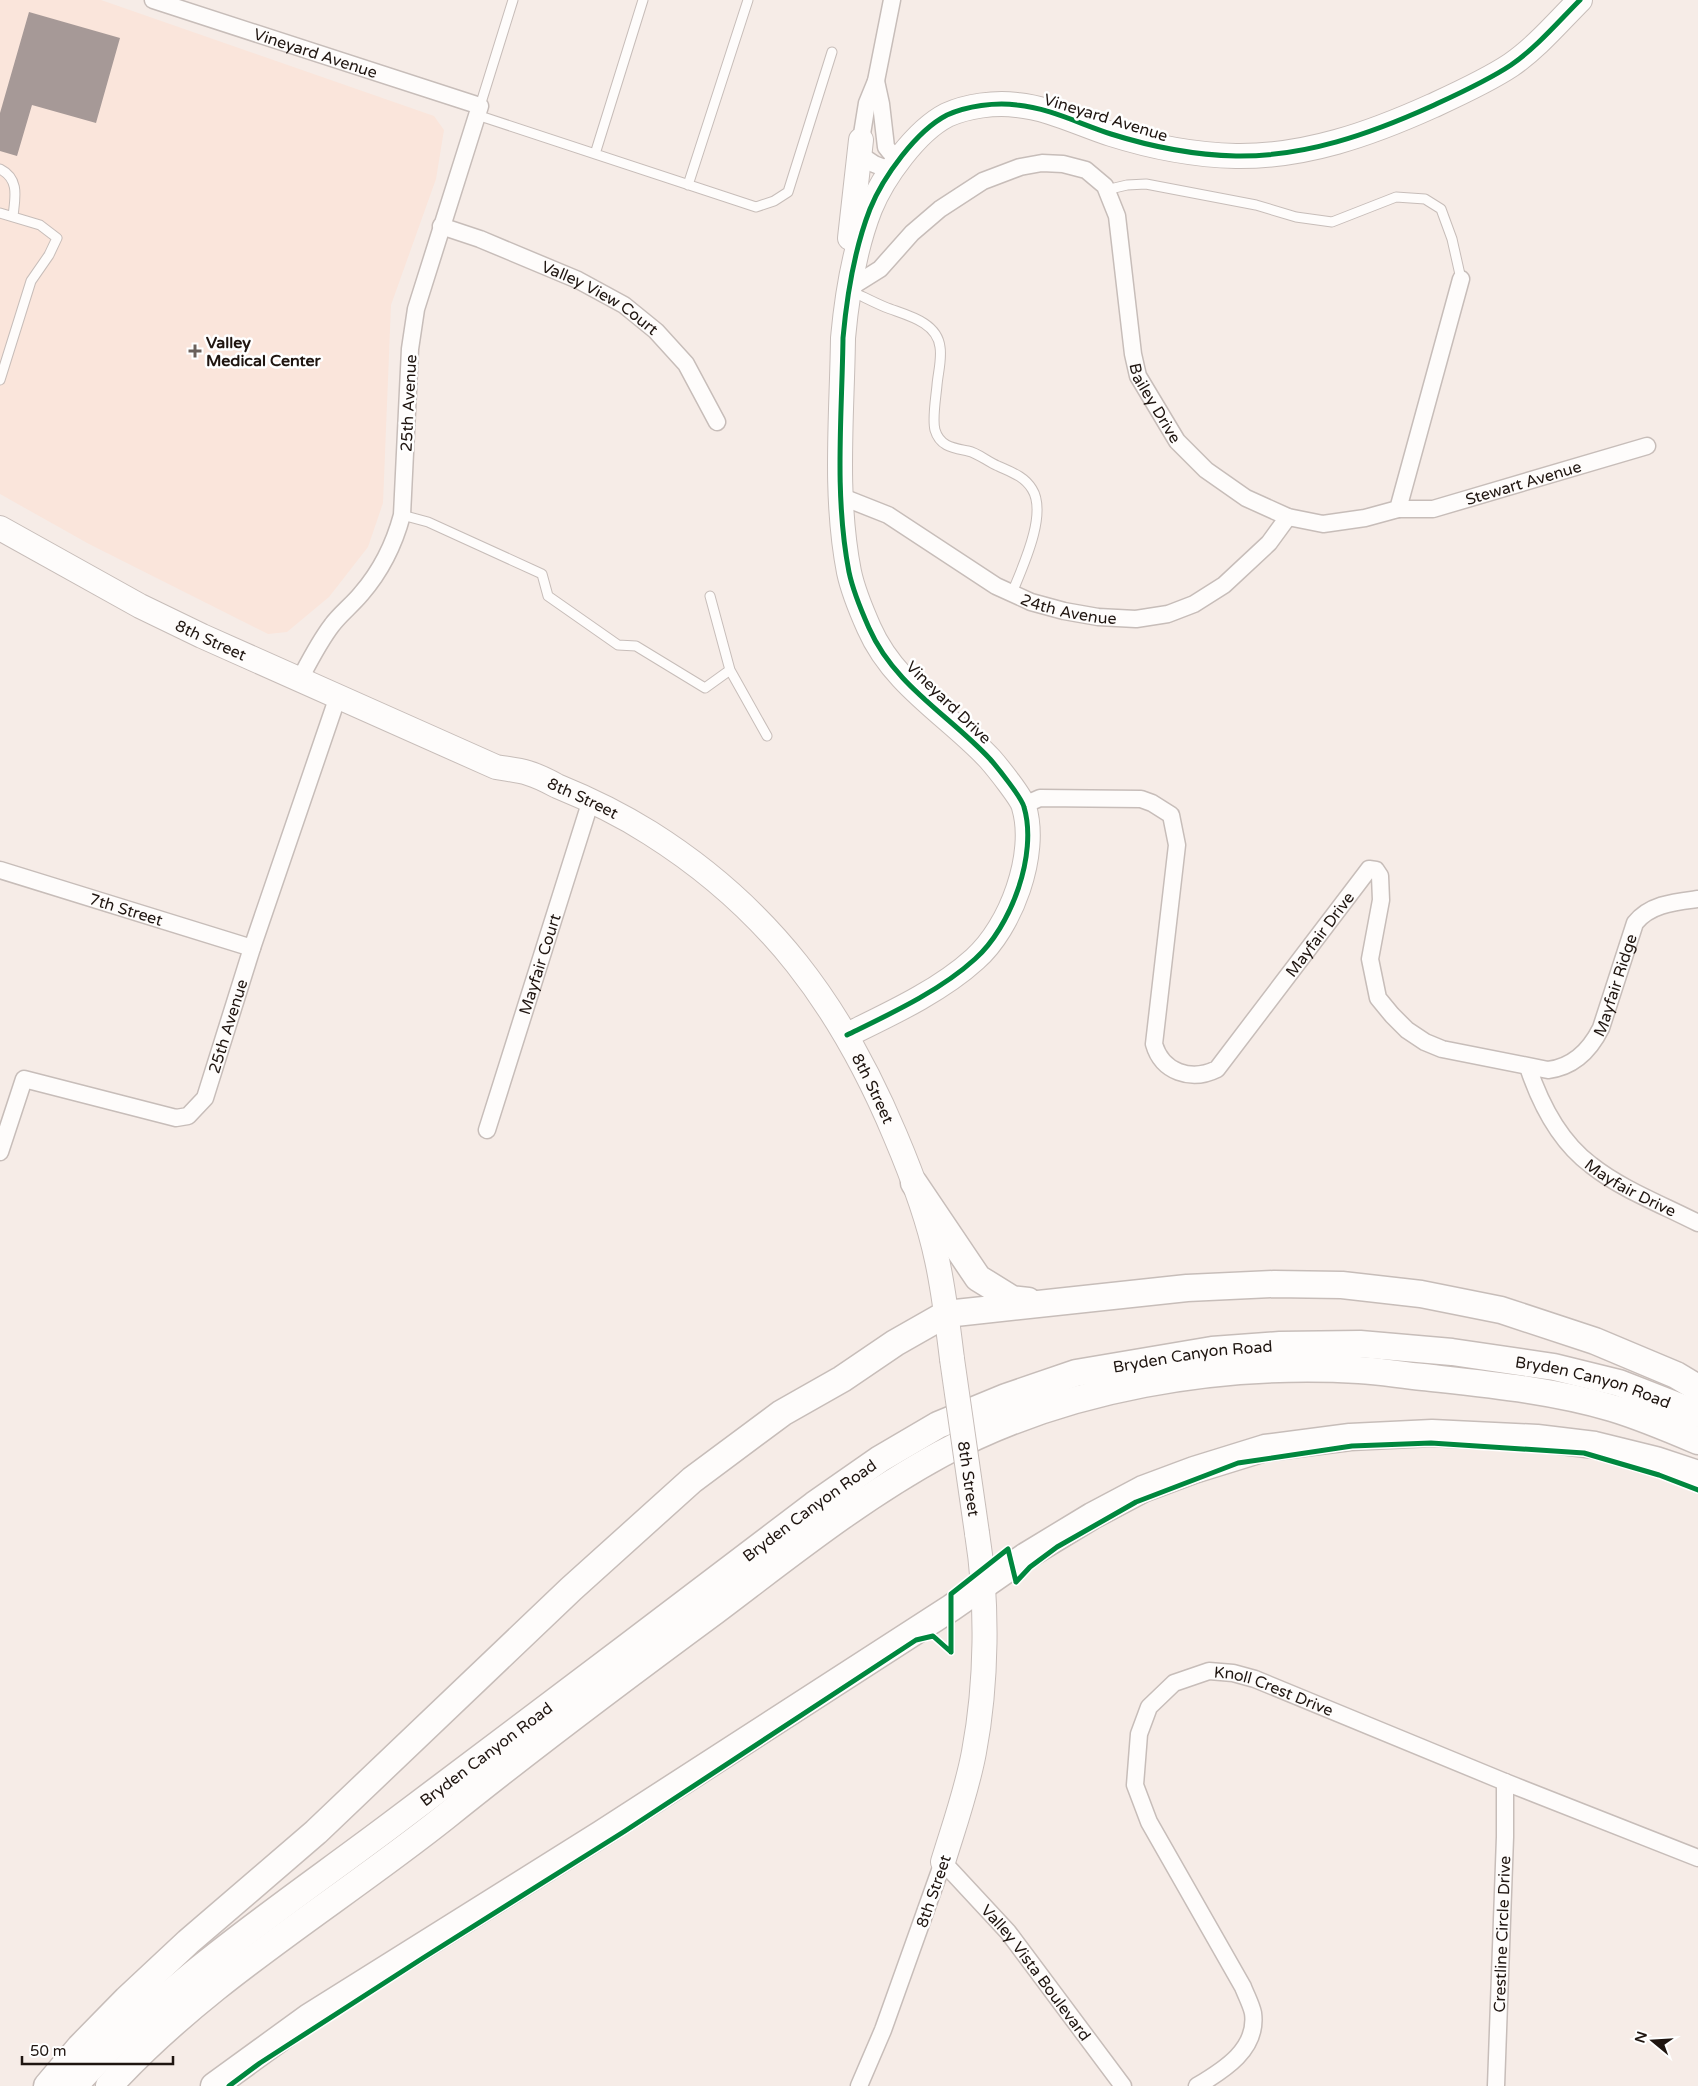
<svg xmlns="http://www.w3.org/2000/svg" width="1698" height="2086" font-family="'Varela Round',sans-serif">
  <rect width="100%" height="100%" fill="#f6ece7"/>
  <path fill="#fae5db" d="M0,0H101L434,116L444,130L436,179L391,305L383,503L368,547L329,597L287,632L268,634L89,544L0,494Z"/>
  <path fill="#a69997" d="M29,12L120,38L96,123L32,105L17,156L0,151V113Z"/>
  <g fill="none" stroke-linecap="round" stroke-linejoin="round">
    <g stroke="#c7bdb9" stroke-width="11">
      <path id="lane" d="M480,106L513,0
        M477,115L756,207L774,201L788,192L832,52
        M595,154L643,0
        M0,169C20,179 15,198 13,216
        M688,185L748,0
        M1106,190L1127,185L1146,184L1256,205L1296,217L1332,222L1396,197L1425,199L1441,209L1452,239L1461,279
        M0,213L40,225L57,238L49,255L31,281L0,380
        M851,291C862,296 873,302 885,307C905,315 937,321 940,347C942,359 938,373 937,385C936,397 932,419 935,430C940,447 954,448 968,451C978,453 988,462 998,466C1011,472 1024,476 1032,489C1048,514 1022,568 1012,593
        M402,515L428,522L542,574L548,596L618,645L636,646L705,688L730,670
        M710,596L730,670L767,736"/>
    </g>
    <g stroke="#c7bdb9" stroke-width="19">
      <g id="street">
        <path id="s1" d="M153,0L480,106L416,309L410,349L402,515C394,545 381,571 361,594C352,605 340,614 332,625C319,642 310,660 300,679"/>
        <path d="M892,0L876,81L867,103L861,140L862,154L865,158L874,164L892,171"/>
        <path d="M876,81L881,104L886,147L890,152L900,159"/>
        <path id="s2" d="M441,226L480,239L578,280L624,305L656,331L686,364L717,422"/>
        <path id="s3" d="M848,289L880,269L912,233L940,209L983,181L1020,167L1042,163L1063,164L1086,170L1105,186L1117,216L1133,354L1138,376L1177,441L1206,470L1246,498L1288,517L1323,524L1365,518L1398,509L1461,279"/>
        <path id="s4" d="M840,496L888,515L996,586L1031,602L1064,611L1098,617L1136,619L1168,614L1194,604L1224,585L1269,543L1288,517"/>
        <path id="s5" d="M1398,509H1433L1647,446"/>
        <path id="s6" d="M1024,805L1040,798L1141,799L1152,803L1171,815L1177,845L1154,1044C1162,1072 1191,1082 1217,1069L1369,869L1376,870L1380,876L1381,900L1370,959L1378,998L1392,1015L1407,1030L1425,1042L1442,1049L1548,1070C1573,1067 1590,1050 1601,1028L1635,923C1650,904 1675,902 1698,899"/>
        <path id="s7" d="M0,870L252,948"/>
        <path id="s8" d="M1528,1067C1540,1103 1559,1141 1591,1165C1621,1189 1663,1205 1698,1223"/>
        <path id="s9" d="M487,1130L591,800"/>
        <path id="s10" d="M0,1152L24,1079L176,1118L188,1116L205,1098L252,948L338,696"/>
        <path id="s11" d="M859,2086L883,2030L943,1862L1008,1932L1123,2086"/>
        <path id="s12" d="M1197,2086C1224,2070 1258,2049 1253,2013C1251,2004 1246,1995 1243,1987L1149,1822L1135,1785L1139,1734L1149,1707L1174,1683L1209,1671L1233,1673L1255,1679L1505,1782L1698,1858"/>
        <path id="s13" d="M1496,2086L1505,1837V1782"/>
      </g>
    </g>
    <g stroke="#c7bdb9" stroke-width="26">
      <g id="secondary">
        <path d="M850,238L861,140"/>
        <path id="s14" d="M0,528L140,606L202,636L496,767C507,769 518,770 528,773C538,776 548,781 557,786C589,799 620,814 650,833C769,908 841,1006 895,1135C912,1175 928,1217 937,1260C944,1292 948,1326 952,1359"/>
        <path d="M847,1035C890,1014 940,991 975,959C1011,927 1038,854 1024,807C1022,798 997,767 990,759C949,715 894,685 869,628C861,610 853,591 849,572C834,495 842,415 843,338C847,294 854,250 870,209C883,177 916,131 947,115C967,106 995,102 1017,105C1049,108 1080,124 1111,134C1152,147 1193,155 1236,156C1305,157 1370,134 1432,106C1458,94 1487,81 1511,65C1537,47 1558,22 1580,0"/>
        <path d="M943,1862C954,1826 967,1790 974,1752C987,1683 988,1602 977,1533"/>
      </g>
    </g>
    <g stroke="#c7bdb9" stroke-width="29">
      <g id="primary">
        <path d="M914,1183L978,1278L1012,1299L1028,1301"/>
        <path d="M47,2086L80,2047L127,1999L188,1942L316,1832L571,1589L692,1480L782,1413L842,1379L895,1343L946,1314L1187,1288L1274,1284L1342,1285L1421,1294L1501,1310L1595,1341L1676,1375L1698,1388"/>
        <path id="s15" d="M74,2086C166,1983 282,1907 391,1825C533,1719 673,1612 814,1505L880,1459L938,1425L1006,1397L1076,1373L1212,1350L1280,1345L1360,1344L1452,1352L1554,1367L1619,1383L1698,1414"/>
        <path d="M109,2086C206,1980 333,1906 445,1817C533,1746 624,1678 715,1611C788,1556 860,1498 941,1454C1065,1387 1219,1362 1359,1370C1380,1371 1401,1375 1423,1377C1486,1384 1551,1390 1612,1408C1642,1417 1670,1429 1698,1441"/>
        <path d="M214,2086L309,2017L601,1834L951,1608L1026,1556L1092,1516L1143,1489L1194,1470L1265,1448L1350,1437L1432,1433L1537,1438L1595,1445L1656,1460L1698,1474"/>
      </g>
    </g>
    <use href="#lane" stroke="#fefcfb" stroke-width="9"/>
    <use href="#street" stroke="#fefcfb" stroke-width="16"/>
    <use href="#secondary" stroke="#fefcfb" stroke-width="24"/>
    <use href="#primary" stroke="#fefcfb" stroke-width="26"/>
    <g stroke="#c7bdb9" stroke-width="26" stroke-linecap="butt">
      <g id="secondary-bridge">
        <path id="s16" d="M952,1359L977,1533"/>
      </g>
    </g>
    <use href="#secondary-bridge" stroke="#fefcfb" stroke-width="24"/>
    <g stroke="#fff" stroke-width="8">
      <path id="cycleway" d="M847,1035C890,1014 940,991 975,959C1011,927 1038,854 1024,807C1022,798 997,767 990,759C949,715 894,685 869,628C861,610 853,591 849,572C834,495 842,415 843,338C847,294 854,250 870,209C883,177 916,131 947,115C967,106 995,102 1017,105C1049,108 1080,124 1111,134C1152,147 1193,155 1236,156C1305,157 1370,134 1432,106C1458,94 1487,81 1511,65C1537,47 1558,22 1580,0
        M1016,1582L1030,1567L1057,1547L1136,1502L1238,1463L1352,1446L1431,1443L1584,1453L1659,1475L1698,1490
        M951,1652V1594L1008,1549L1016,1582
        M229,2086L260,2063L423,1958L625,1831L916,1640L933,1636L951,1652"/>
    </g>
    <use href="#cycleway" stroke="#00873e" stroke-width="5"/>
  </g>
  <path fill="#6a605b" stroke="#fff" stroke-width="2" d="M192.5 343.5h5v5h5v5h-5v5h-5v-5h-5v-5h5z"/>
  <g text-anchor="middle" stroke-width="5" stroke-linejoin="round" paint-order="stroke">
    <g font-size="16" fill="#1f1510" stroke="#fff">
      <text dy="6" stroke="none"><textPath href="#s1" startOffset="171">Vineyard Avenue</textPath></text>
      <text transform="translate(1106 117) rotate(17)" y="6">Vineyard Avenue</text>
      <text dy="6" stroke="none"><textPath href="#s2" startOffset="175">Valley View Court</textPath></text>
      <text dy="6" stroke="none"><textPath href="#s3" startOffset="531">Bailey Drive</textPath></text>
      <text transform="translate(408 403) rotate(-87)" y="6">25th Avenue</text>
      <text dy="6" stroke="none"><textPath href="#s5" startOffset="129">Stewart Avenue</textPath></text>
      <text dy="6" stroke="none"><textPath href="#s4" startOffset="258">24th Avenue</textPath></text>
      <text dy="6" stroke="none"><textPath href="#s14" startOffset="239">8th Street</textPath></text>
      <text transform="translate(949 702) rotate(44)" y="6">Vineyard Drive</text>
      <text dy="6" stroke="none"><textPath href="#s14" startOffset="644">8th Street</textPath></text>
      <text dy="6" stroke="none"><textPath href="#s7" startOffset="132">7th Street</textPath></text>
      <text dy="6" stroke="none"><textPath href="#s6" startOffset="631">Mayfair Drive</textPath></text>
      <text dy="6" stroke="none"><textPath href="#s9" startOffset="174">Mayfair Court</textPath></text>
      <text dy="6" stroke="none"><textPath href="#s6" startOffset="1158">Mayfair Ridge</textPath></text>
      <text dy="6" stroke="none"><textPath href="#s10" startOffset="346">25th Avenue</textPath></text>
      <text dy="6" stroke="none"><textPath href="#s14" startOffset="1064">8th Street</textPath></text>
      <text dy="6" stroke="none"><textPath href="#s8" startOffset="164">Mayfair Drive</textPath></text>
      <text dy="6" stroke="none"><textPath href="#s15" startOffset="1355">Bryden Canyon Road</textPath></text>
      <text dy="6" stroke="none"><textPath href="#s15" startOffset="1760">Bryden Canyon Road</textPath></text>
      <text dy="6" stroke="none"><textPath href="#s16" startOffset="121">8th Street</textPath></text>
      <text dy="6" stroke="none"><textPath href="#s15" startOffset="935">Bryden Canyon Road</textPath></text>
      <text dy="6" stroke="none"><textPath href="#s12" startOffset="575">Knoll Crest Drive</textPath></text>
      <text dy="6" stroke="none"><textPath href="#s15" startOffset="530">Bryden Canyon Road</textPath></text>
      <text transform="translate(933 1891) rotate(-71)" y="6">8th Street</text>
      <text dy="6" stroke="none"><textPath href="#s13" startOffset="152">Crestline Circle Drive</textPath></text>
      <text dy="6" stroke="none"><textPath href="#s11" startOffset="384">Valley Vista Boulevard</textPath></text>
    </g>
    <g font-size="16" font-weight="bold" fill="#1f1510" stroke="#fff" text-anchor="start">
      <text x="206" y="348">Valley<tspan x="206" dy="18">Medical Center</tspan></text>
    </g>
  </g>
  <g transform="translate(1653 2041) rotate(288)" stroke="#ffffff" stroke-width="4" paint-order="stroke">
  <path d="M0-4L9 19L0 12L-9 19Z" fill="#1f1510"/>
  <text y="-8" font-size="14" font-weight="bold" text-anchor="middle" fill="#1f1510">N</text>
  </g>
  <path d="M22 2056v8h151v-8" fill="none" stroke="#1f1510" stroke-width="2.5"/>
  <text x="30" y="2056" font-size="15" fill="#1f1510" stroke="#ffffff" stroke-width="4" paint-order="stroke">50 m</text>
</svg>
